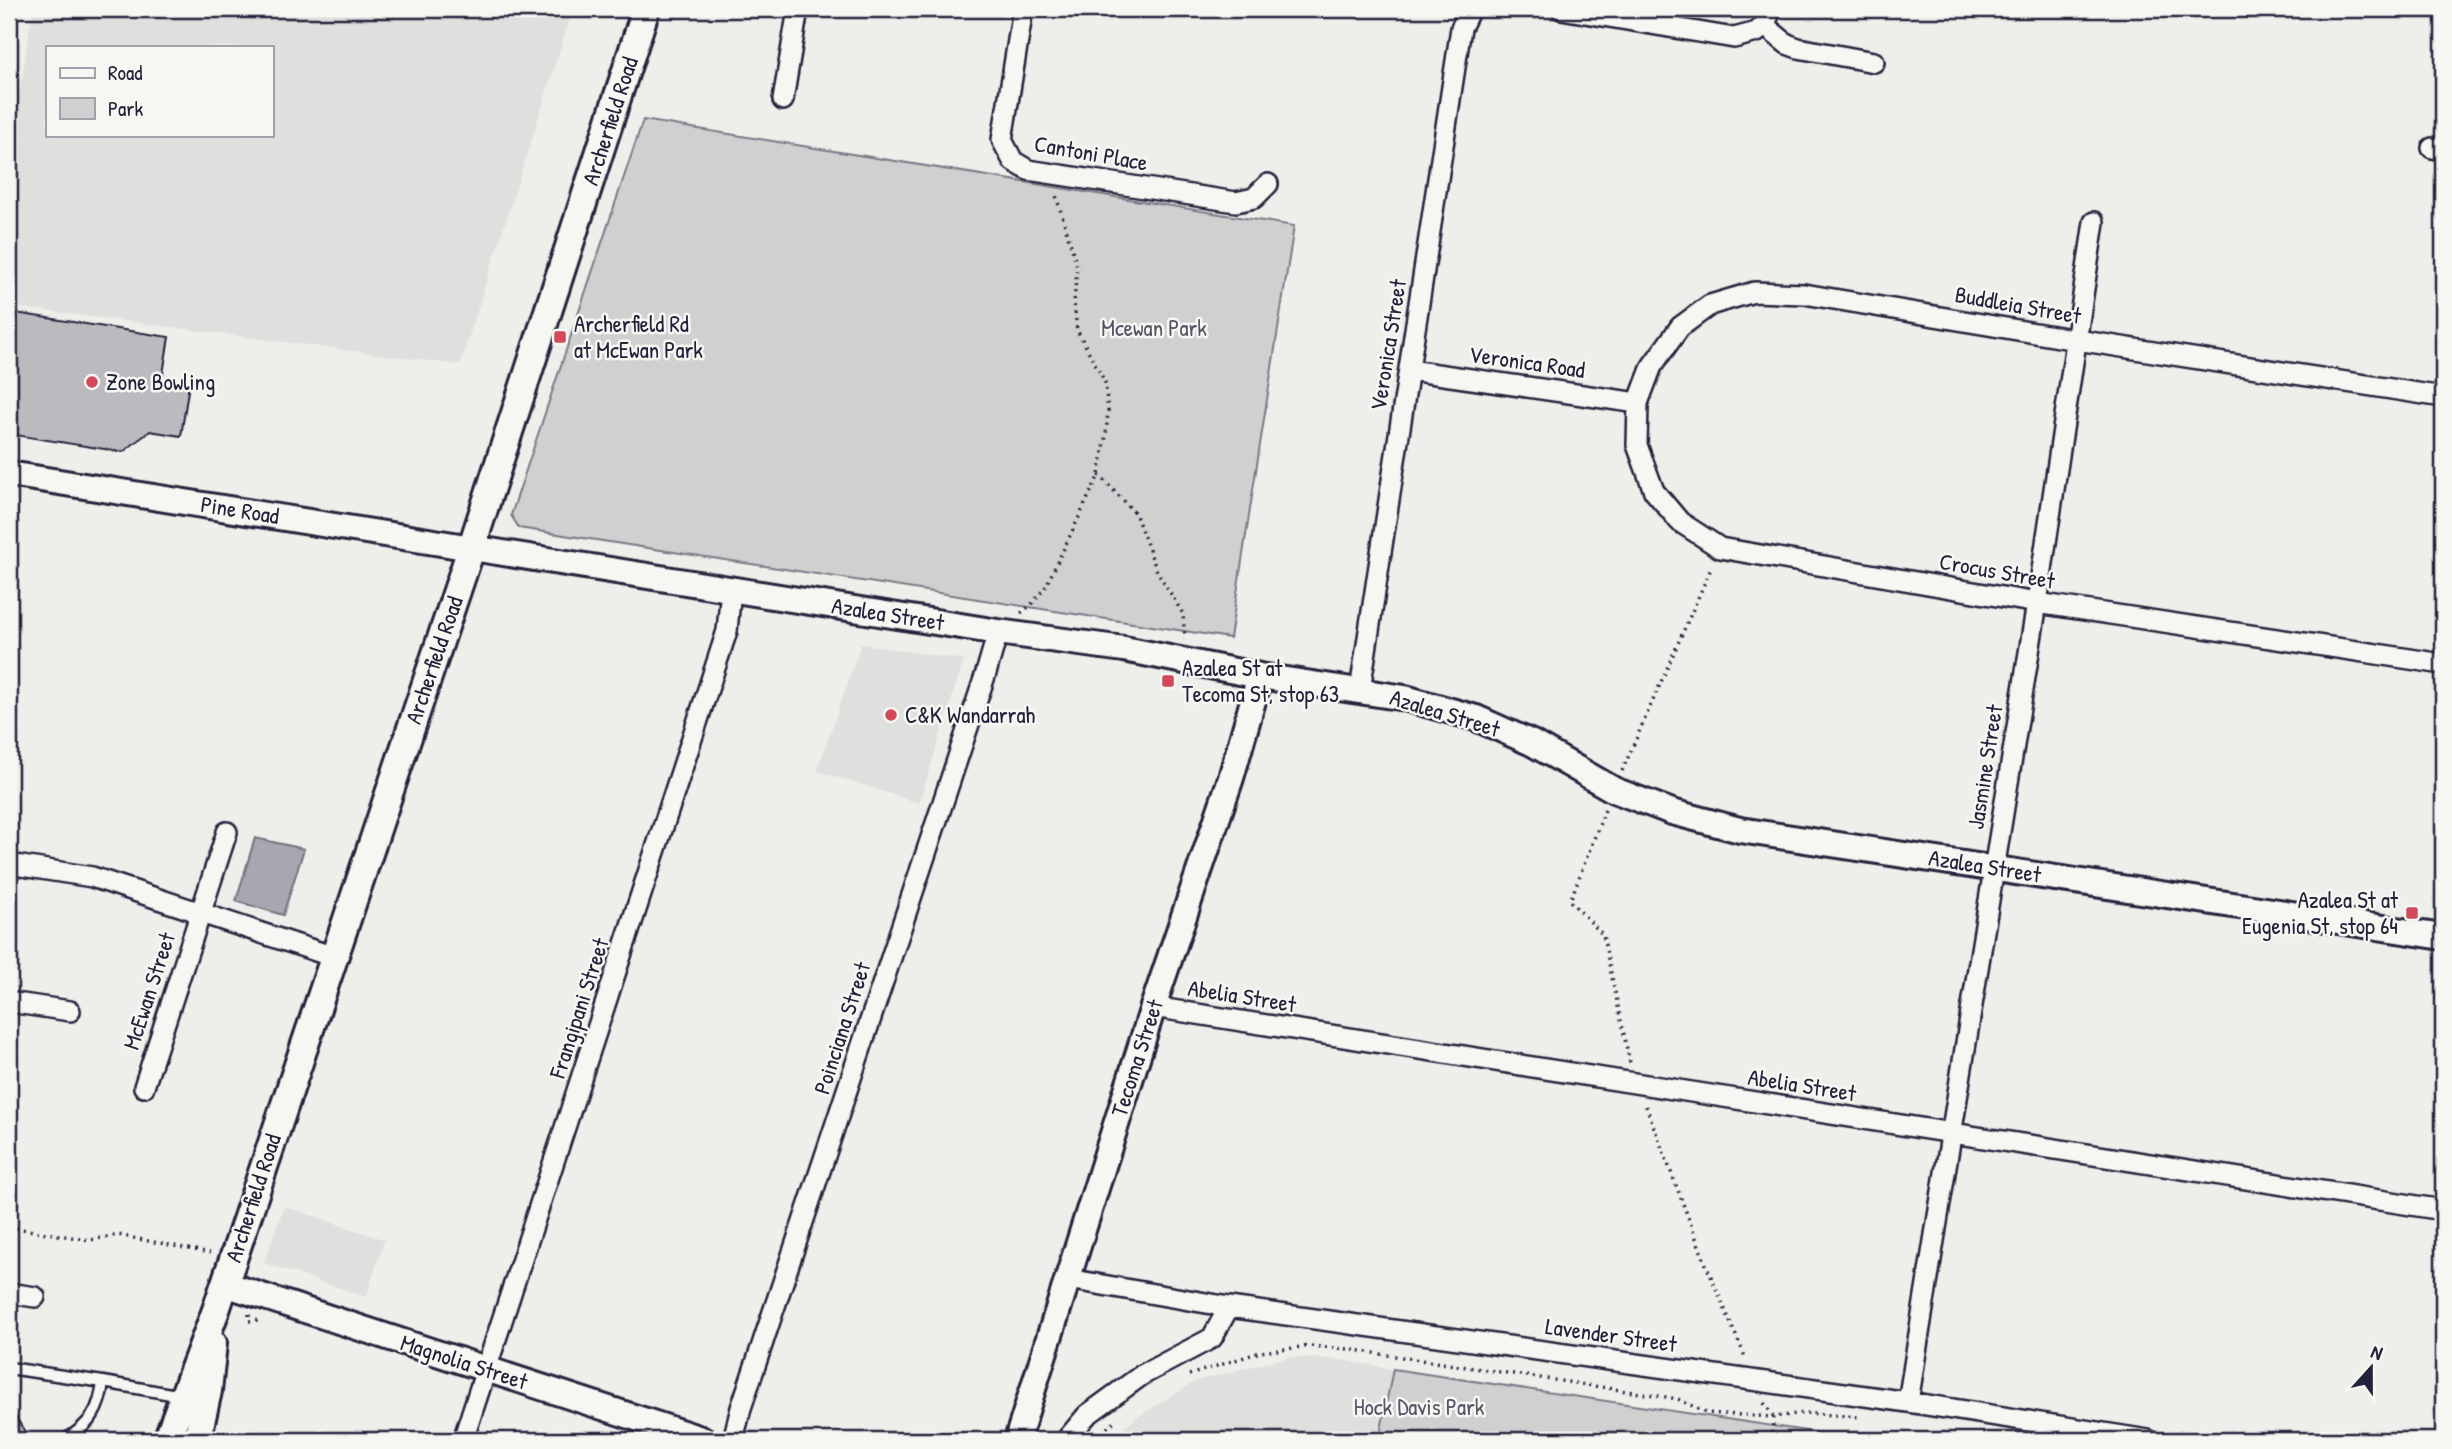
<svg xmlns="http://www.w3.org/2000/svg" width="2452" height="1449" font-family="'Patrick Hand',sans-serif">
  <rect width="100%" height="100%" fill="#eeeeeb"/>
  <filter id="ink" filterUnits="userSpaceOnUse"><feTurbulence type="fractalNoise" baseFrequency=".0143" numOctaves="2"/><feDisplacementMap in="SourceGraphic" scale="14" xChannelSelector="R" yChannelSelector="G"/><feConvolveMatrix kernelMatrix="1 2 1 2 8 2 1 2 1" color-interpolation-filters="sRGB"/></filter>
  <g filter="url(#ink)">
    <path fill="#dfdfde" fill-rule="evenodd" d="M33,9H573L460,365L9,306V159ZM47,47H271V135H47Z
      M861,644L964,660L919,803L817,771Z
      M284,1206L385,1240L366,1297L264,1263Z
      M1288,1357L1336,1359L1393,1369L1379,1440H1111L1137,1417L1196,1381Z"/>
    <path fill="#d0d0d1" stroke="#797986" stroke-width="2" d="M643,120L1294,226L1230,638L519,528L511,515Z
      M1393,1369L1867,1440H1379Z"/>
    <path fill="#a7a7af" stroke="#727281" stroke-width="2" d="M255,838L304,849L283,915L236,901Z"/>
    <path fill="#bbbbbf" stroke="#22223b" stroke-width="2" d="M9,312L169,337L162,380L189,384L181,436L150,431L123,452L9,434Z
      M9,1406L30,1440H9Z"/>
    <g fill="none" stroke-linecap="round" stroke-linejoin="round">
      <g stroke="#22223b" stroke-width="15">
        <path id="service" d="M9,1368L103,1382
          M65,1440C90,1425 100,1410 103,1382L182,1396"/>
      </g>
      <g stroke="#22223b" stroke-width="24">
        <path id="minor" d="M1023,9L1002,140L1013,161L1028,170L1236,202L1254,198L1268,184
          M1561,9L1734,38L1757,32L1764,25L1787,44L1798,48L1874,62
          M1764,25L1772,9
          M783,100L798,9
          M2432,148L2443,150
          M1409,370L1638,403
          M2443,397L2077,340L1804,294L1754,292L1710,305L1680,327L1652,366L1638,403L1637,445L1654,491L1680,522L1720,548L2037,603L2443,664
          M1360,690L1461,28L1470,9
          M9,864L92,877L334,957
          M9,1002L70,1011
          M1153,1007C1583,1074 2013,1144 2443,1210
          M144,1087L227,832
          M1068,1279L1229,1307L1908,1402L2148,1440
          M9,1293L35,1297
          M1908,1402L2037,603L2094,222
          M463,1440L727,631L731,589
          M733,1440L741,1408L986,673L998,632
          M1066,1440L1087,1415L1142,1375L1212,1338L1229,1307"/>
      </g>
      <g stroke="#22223b" stroke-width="30">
        <path id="tertiary" d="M9,474L998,632L1124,649L1260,676L1405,698L1476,718L1532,743L1614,790L1672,812L1740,830L2443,937
          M225,1284L704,1440
          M1017,1440L1153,1007L1231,778L1260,676"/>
      </g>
      <g stroke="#22223b" stroke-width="32">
        <path id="secondary" d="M167,1440L216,1310L471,549L646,9
          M197,1440L208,1391L213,1343"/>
      </g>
      <path stroke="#22223b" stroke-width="3.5" stroke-dasharray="2 5" stroke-linecap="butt" d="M1099,475L1135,513L1157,571L1183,614L1185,639
        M1021,613L1031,605L1045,588L1099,475L1106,435L1108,411L1105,382L1077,330L1074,303L1077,266L1055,192
        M1622,771L1712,566
        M1605,810L1570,901L1603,935L1630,1063
        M1646,1106L1707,1267L1746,1359
        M9,1227L90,1240L118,1235L210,1253
        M249,1314V1321L262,1320
        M1189,1375L1260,1352L1310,1346L1348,1349L1660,1396L1678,1399L1707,1413L1774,1417
        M1764,1403L1774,1417
        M1096,1437L1117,1420
        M1771,1440L1774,1417L1805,1413L1860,1417"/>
      <use href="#service" stroke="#f6f6f2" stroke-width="10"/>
      <use href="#minor" stroke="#f6f6f2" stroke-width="19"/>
      <use href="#tertiary" stroke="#f6f6f2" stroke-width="24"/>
      <use href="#secondary" stroke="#f6f6f2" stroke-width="26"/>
    </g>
  </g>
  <g fill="#d1495b" stroke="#f6f6f2" stroke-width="2.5">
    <rect x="553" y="330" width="14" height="14" rx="3.5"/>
    <circle cx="92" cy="382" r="7"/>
    <rect x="1161" y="674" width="14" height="14" rx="3.5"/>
    <circle cx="891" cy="715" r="7"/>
    <rect x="2405" y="906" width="14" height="14" rx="3.5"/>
  </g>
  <g text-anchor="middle" stroke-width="5" stroke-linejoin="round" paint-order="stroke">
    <g font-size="23" fill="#22223b" stroke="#f6f6f2">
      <text transform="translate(610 121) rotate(-72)" y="8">Archerfield Road</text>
      <text transform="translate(1091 153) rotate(10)" y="8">Cantoni Place</text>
      <text transform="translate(2018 305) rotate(10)" y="8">Buddleia Street</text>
      <text transform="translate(1388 345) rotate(-81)" y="8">Veronica Street</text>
      <text transform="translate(1527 362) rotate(8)" y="8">Veronica Road</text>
      <text transform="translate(240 510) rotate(9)" y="8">Pine Road</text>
      <text transform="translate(1997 571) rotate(10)" y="8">Crocus Street</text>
      <text transform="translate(888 614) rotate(9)" y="8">Azalea Street</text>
      <text transform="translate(434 660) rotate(-71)" y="8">Archerfield Road</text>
      <text transform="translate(1445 713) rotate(17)" y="8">Azalea Street</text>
      <text transform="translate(1985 767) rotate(-81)" y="8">Jasmine Street</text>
      <text transform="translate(1985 866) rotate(9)" y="8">Azalea Street</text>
      <text transform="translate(149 991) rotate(-72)" y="8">McEwan Street</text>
      <text transform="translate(1242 996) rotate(9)" y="8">Abelia Street</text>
      <text transform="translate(579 1008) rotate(-72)" y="8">Frangipani Street</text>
      <text transform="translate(842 1028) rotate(-72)" y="8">Poinciana Street</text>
      <text transform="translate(1137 1058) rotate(-72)" y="8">Tecoma Street</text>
      <text transform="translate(1802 1085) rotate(9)" y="8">Abelia Street</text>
      <text transform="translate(253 1198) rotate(-72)" y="8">Archerfield Road</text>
      <text transform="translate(1611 1335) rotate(8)" y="8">Lavender Street</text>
      <text transform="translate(464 1362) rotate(18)" y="8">Magnolia Street</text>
    </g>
    <g font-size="23" fill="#22223b" stroke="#f6f6f2" text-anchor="start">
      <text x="574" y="332">Archerfield Rd<tspan x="574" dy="26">at McEwan Park</tspan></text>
      <text x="106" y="390">Zone Bowling</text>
      <text x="1182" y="676">Azalea St at<tspan x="1182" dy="26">Tecoma St, stop 63</tspan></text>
      <text x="905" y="723">C&amp;K Wandarrah</text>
      <text x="2398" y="908" text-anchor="end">Azalea St at<tspan x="2398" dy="26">Eugenia St, stop 64</tspan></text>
    </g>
    <g font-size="23" fill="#565668" stroke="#f6f6f2">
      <text x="1154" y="336">Mcewan Park</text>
      <text x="1419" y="1415">Hock Davis Park</text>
    </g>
  </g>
  <rect width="2452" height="1449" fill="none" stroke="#f6f6f2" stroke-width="35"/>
  <rect x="18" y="18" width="2417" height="1414" fill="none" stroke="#22223b" stroke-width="2.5" filter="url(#ink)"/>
  <rect x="46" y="46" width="228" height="91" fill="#f6f6f2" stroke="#a1a1a9" stroke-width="2"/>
  <rect x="60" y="68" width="35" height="10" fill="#f6f6f2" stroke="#a1a1a9" stroke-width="2"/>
  <text x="108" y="80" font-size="21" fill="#22223b">Road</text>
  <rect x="60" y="98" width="35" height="21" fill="#d0d0d1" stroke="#a1a1a9" stroke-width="2"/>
  <text x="108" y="116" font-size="21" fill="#22223b">Park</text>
  <g transform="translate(2371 1368) rotate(21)" stroke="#f6f6f2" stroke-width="5" paint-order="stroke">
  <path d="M0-5L12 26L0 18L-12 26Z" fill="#22223b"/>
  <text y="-10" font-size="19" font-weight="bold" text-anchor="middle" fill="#22223b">N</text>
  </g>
</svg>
